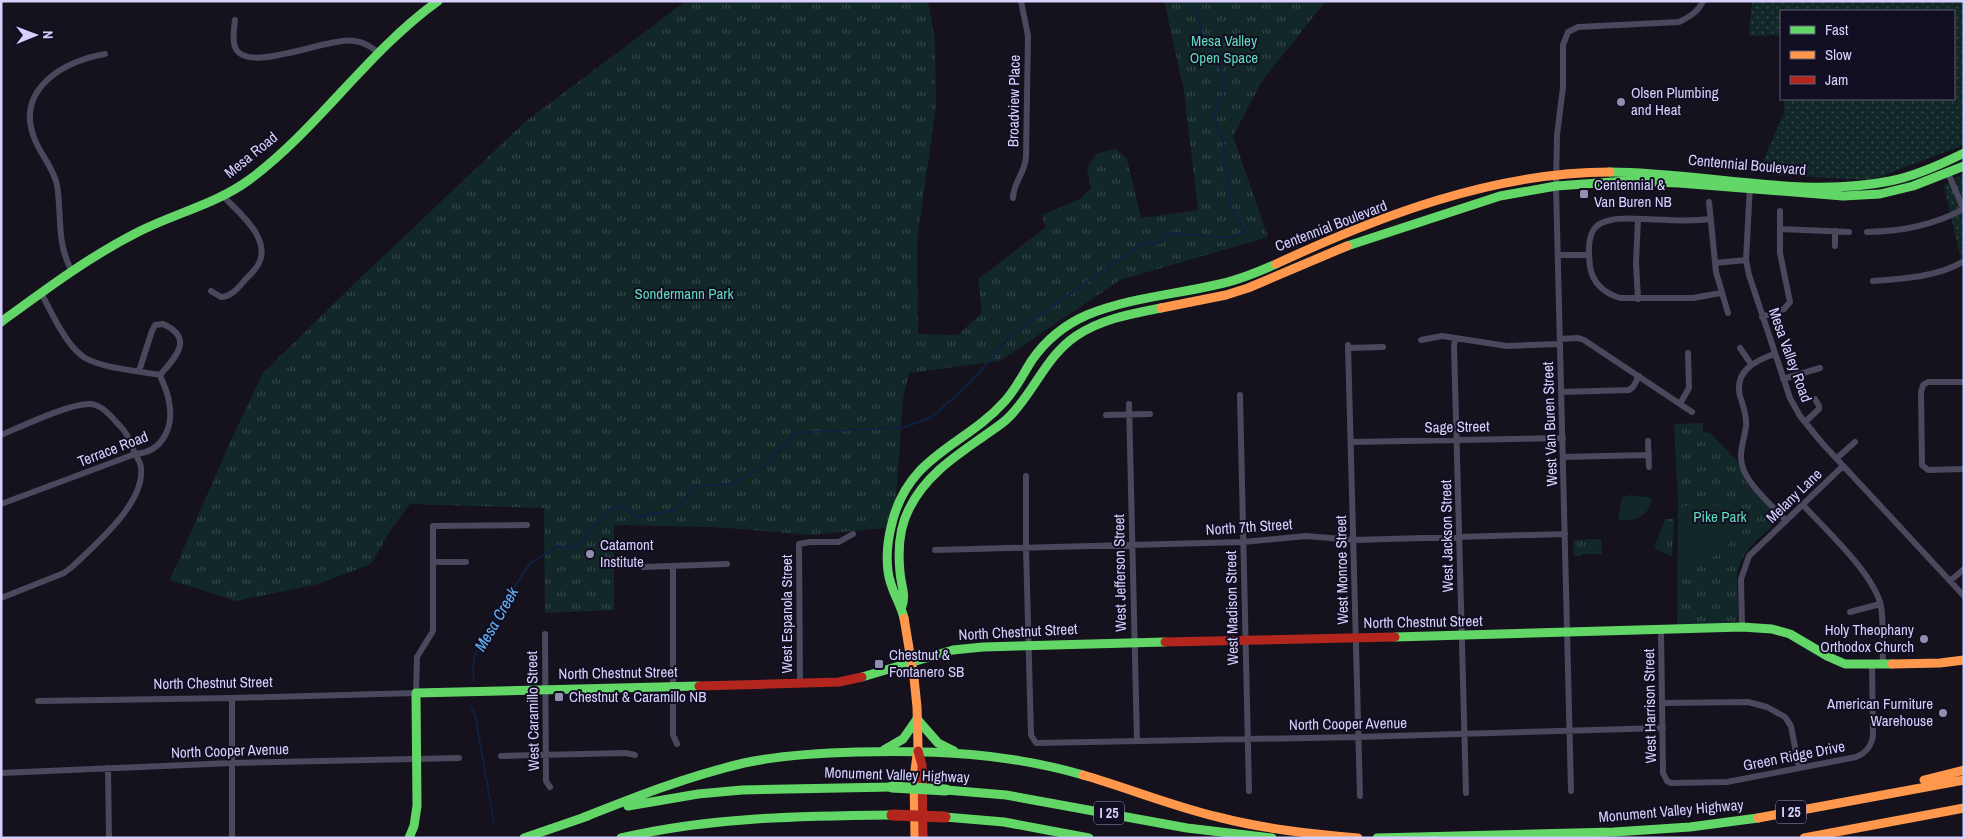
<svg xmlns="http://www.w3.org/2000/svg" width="1965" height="839" font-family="'Archivo Narrow',sans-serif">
  <defs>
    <pattern id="grass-dots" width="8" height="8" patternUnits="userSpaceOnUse" patternTransform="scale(1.25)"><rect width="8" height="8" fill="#122828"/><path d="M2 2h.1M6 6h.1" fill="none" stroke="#344648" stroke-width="1.8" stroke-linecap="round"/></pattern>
    <pattern id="park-tufts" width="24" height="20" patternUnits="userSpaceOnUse" patternTransform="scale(1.25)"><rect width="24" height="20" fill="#122828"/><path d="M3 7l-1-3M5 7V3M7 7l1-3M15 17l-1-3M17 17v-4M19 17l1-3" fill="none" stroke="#344648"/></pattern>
  </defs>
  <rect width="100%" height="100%" fill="#15121d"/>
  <path fill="url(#grass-dots)" d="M1752,1H1964V145L1871,180L1775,175L1761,166L1784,113V99H1954V11H1781V35L1749,36Z
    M1964,173V273L1944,186Z"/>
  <path fill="url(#park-tufts)" d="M686,1H928L935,41L936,106L917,241L918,334L958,335L982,313L978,279L1046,227L1042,215L1080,199L1091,188L1087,168L1096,154L1116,149L1127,159L1141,218L1198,210L1184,91L1164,1H1326L1262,81L1233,136L1268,237L1120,280L1000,361L909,373L903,398L894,527L812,535L715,527L614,525V610L545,613L544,508L410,504L390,531L371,564L318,584L236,601L170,580L231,440L263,373L355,283L525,122Z
    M1703,423V432L1710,433L1737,461L1741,472L1748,485L1778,517V521C1761,537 1737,553 1737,579C1737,593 1739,608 1737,621L1732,624L1677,625L1678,500L1674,424Z
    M1665,519H1674L1672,557L1654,548Z
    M1601,539L1602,554H1582L1581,556H1574L1573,540Z"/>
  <path fill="#122828" d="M1629,495L1652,498C1650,516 1634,522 1618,520L1622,498Z
    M1742,505C1743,541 1715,565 1680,566L1682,508L1685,506Z"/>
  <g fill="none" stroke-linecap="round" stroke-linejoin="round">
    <path stroke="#0f2141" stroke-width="2" d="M474,681L473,668L475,654L491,631L503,602L512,592L525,570L532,562L558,546L575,548L613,507L621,506L636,517L677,510L693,486L731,484L762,468L795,433L905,427L932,417L969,384L1011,336L1142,243H1160L1166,236L1173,233L1226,238L1235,236L1244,232L1230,204L1231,197L1224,163L1225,149L1213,115L1223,96L1220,57L1202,34L1197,11L1192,1
      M471,706L475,715L494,822"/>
    <path stroke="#49485d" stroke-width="6" d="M235,20C234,29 232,39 235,47C246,76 328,36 355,41C364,42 371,47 379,53
      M1948,173L1964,210
      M1750,185L1746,260L1749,275L1790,398L1800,416L1822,443L1964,596
      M1013,198C1013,183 1025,173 1026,157L1028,36L1021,1
      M1709,202L1716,272L1728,313
      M1638,219L1636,263L1638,299
      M1710,219C1689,222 1667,220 1645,219C1634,219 1622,217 1611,220C1605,221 1598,224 1594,229C1587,240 1589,255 1590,267C1593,284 1604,293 1620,298H1693L1721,293
      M1780,229L1849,232
      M1867,232C1902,231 1932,226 1964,209
      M1835,246V231
      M1558,255H1589
      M1715,263L1746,260
      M72,271C56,244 62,214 57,185C54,169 41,155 35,140C14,90 63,61 105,54
      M1873,281C1902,279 1938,277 1964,261
      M211,291L221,297C231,297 239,287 245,280C250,275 255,270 258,265C273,239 238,212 223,196
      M41,293C51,311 65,343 81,355C96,368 140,371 160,375
      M1762,317L1784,309L1790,302L1780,253V211
      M1456,338L1454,345L1466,793
      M1560,339L1578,338L1584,340L1692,412
      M1421,340L1442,336L1507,346L1560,344
      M1348,345L1360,796
      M1348,348L1383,347
      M1740,348L1751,364
      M1774,354C1755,361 1734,371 1740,396C1743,406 1747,415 1746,426C1744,442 1737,455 1744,471C1753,490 1773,506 1786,521
      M139,371L152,331L155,325L163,324C195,338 175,358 160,375
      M1783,379L1820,368
      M1964,382H1928L1923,385L1921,392L1922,465L1928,470L1964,469
      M1561,392L1629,390L1633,387L1639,376
      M1240,395L1249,791
      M1129,404L1137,741
      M1680,404L1689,388L1688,353
      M1106,415L1150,414
      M1805,422L1819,409V406L1815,399
      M1,435C23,426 66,405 88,404C102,403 112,418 121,427C129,435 131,444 135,454C138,459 141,463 141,468C145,503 96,544 73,566L64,573L1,598
      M1648,441L1649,467
      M1351,442L1563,438
      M1563,457L1649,455
      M1837,458L1855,442
      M1026,476V548L1031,735L1036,743L1358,737L1663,728
      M1,504L135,454C163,452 174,427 169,402C168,392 163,384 160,375
      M1803,505C1826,530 1874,574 1881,606C1884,625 1882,645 1883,664
      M935,550L1243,542L1306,536L1354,540L1565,534
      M433,562H466
      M673,566V735L677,744
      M643,567L727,564
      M1950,581L1964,569
      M1850,612L1880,604
      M1742,627L1741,579L1749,556L1843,466
      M1661,630L1663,773L1667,781L1671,783L1727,782L1856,757C1866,753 1871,747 1873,736L1872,665
      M545,634L546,781L550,787
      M800,683L799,544L810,542H839L853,534
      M232,698V838
      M38,701L232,698L416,693L417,657L433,631V526L527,525
      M1662,703L1748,702L1767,707L1785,717L1791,726L1799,768
      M501,756L626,753L635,755
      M108,768L109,838
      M1,773L232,763L459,758
      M1571,791L1556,186L1557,135L1563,87V45L1568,32L1578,27L1679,22C1689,17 1698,12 1703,1"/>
    <path stroke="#63d668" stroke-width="9" d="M1610,172C1701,172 1801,199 1890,181C1916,176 1940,165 1964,153
      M1347,246L1500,196L1556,186L1627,181L1679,183L1843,196L1880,194L1913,186L1964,166
      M1,322C46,289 90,256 140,231C176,213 216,204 249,180C319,128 367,52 438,1
      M901,609C907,596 901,586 900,572C898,552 899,528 909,509C925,476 954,457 984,436C992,430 1001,425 1008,418C1034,393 1045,357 1076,336C1101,319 1131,314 1161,308
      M904,618C900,601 890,590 888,571C886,555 888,538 892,523C909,454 964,447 1005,401C1016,389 1023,374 1032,360C1046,340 1064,325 1087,315C1128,298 1172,295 1215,285C1237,281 1256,273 1276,264
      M1395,637L1742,627L1772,629L1790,634L1829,657L1845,664H1892
      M862,677L953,650L983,647L1165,642
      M884,750L903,739L917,719L938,743L954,751
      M946,790L1006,795L1187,828L1272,838
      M628,806L698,794L742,790L892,787
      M945,817L1004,822L1089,838
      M582,818C635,797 688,776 744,763C781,755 819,753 857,752C936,750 1007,753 1083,775
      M409,838L414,826L417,806L416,693L699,686
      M524,838L588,816
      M621,838C711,817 800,816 892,815
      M1377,838L1614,832L1690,827L1758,818"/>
    <path stroke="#ff974d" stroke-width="9" d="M1276,264C1379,216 1494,172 1610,172
      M1161,308L1226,295L1248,288L1347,246
      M904,618L914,678L917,707L918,747L914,778L915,838
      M1892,664L1940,663L1964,660
      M1083,775C1128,788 1172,806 1218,817C1264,829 1311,834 1358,838
      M1924,780L1964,770
      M1758,818L1964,780
      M1804,838L1964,808"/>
    <path stroke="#b3261e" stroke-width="9" d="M1165,642L1395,637
      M699,686L839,682L862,677
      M918,751L922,765L923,838"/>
    <path stroke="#63d668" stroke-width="11" d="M892,787L946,790"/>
    <path stroke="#b3261e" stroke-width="11" d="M892,815L945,817"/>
  </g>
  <g fill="#928eaf" stroke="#120e21" stroke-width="2">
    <circle cx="1621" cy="102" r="5"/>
    <rect x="1579" y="189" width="10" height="10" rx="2.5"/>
    <circle cx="590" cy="554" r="5"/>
    <circle cx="1924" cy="639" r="5"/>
    <rect x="874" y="659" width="10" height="10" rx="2.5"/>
    <rect x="554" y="692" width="10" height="10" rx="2.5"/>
    <circle cx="1943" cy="713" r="5"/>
  </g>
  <g text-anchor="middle" stroke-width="4" stroke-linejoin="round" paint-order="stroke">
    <g fill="#120e21" stroke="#9b96bb" stroke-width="1">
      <rect x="1776" y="800.5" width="30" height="23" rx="4"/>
      <rect x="1094" y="801.5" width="30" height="23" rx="4"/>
    </g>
    <g font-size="14" font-weight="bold" fill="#d6d0fd">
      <text x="1791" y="817">I 25</text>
      <text x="1109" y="818">I 25</text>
    </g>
    <g font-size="15" fill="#5fdabd" stroke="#120e21">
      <text x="1224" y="46">Mesa Valley<tspan x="1224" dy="17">Open Space</tspan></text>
      <text x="684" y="299">Sondermann Park</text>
      <text x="1720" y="522">Pike Park</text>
    </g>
    <g font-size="15" fill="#d6d0fd" stroke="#120e21" text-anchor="start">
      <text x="1631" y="98">Olsen Plumbing<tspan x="1631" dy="17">and Heat</tspan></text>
      <text x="1594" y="190">Centennial &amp;<tspan x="1594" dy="17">Van Buren NB</tspan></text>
      <text x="600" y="550">Catamont<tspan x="600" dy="17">Institute</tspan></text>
      <text x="1914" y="635" text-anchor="end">Holy Theophany<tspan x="1914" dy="17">Orthodox Church</tspan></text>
      <text x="889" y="660">Chestnut &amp;<tspan x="889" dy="17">Fontanero SB</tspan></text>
      <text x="569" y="702">Chestnut &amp; Caramillo NB</text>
      <text x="1933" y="709" text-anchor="end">American Furniture<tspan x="1933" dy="17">Warehouse</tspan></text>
    </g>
    <g font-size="15" fill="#d6d0fd" stroke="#120e21">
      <text transform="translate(1014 101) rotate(-89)" y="5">Broadview Place</text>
      <text transform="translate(251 155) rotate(-39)" y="5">Mesa Road</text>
      <text transform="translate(1747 165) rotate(5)" y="5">Centennial Boulevard</text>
      <text transform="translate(1331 226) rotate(-21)" y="5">Centennial Boulevard</text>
      <text transform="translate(1790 355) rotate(70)" y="5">Mesa Valley Road</text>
      <text transform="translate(1550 424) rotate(-92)" y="5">West Van Buren Street</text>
      <text transform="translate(1457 427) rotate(-1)" y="5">Sage Street</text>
      <text transform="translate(113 449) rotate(-21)" y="5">Terrace Road</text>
      <text transform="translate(1794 496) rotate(-44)" y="5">Melany Lane</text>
      <text transform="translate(1249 527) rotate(-4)" y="5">North 7th Street</text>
      <text transform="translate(1447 536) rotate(-91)" y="5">West Jackson Street</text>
      <text transform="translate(1342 570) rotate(-91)" y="5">West Monroe Street</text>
      <text transform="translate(1120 573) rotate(-91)" y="5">West Jefferson Street</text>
      <text transform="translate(1232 608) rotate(-91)" y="5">West Madison Street</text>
      <text transform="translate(787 614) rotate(-90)" y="5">West Espanola Street</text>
      <text transform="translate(1423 622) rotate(-1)" y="5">North Chestnut Street</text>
      <text transform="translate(1018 632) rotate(-3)" y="5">North Chestnut Street</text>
      <text transform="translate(618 673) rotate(-1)" y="5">North Chestnut Street</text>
      <text transform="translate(213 683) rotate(-1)" y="5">North Chestnut Street</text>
      <text transform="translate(1650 706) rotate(-91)" y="5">West Harrison Street</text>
      <text transform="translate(533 711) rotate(-91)" y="5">West Caramillo Street</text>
      <text transform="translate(1348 724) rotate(-1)" y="5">North Cooper Avenue</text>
      <text transform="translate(230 751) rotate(-2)" y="5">North Cooper Avenue</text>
      <text transform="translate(1794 756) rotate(-11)" y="5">Green Ridge Drive</text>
      <text transform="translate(897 775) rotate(2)" y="5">Monument Valley Highway</text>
      <text transform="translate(1671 811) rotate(-5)" y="5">Monument Valley Highway</text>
    </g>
    <g font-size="16" font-style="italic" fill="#62b2f9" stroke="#120e21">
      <text transform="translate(496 619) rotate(-60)" y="6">Mesa Creek</text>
    </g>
  </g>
  <rect width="1965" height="839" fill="none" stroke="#d6d0fd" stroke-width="5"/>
  <rect x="1780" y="10" width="175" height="90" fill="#120e21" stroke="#605c79"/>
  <rect x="1790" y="26" width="25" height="8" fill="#63d668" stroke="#605c79"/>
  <text x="1825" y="35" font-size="15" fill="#d6d0fd">Fast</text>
  <rect x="1790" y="51" width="25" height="8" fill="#ff974d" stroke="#605c79"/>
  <text x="1825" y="60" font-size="15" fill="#d6d0fd">Slow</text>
  <rect x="1790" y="76" width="25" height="8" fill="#b3261e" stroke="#605c79"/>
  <text x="1825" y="85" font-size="15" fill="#d6d0fd">Jam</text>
  <g transform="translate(35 35) rotate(89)" stroke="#120e21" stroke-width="4" paint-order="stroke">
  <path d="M0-4L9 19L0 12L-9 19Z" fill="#d6d0fd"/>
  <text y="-8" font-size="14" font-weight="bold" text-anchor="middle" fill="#d6d0fd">N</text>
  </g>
</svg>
